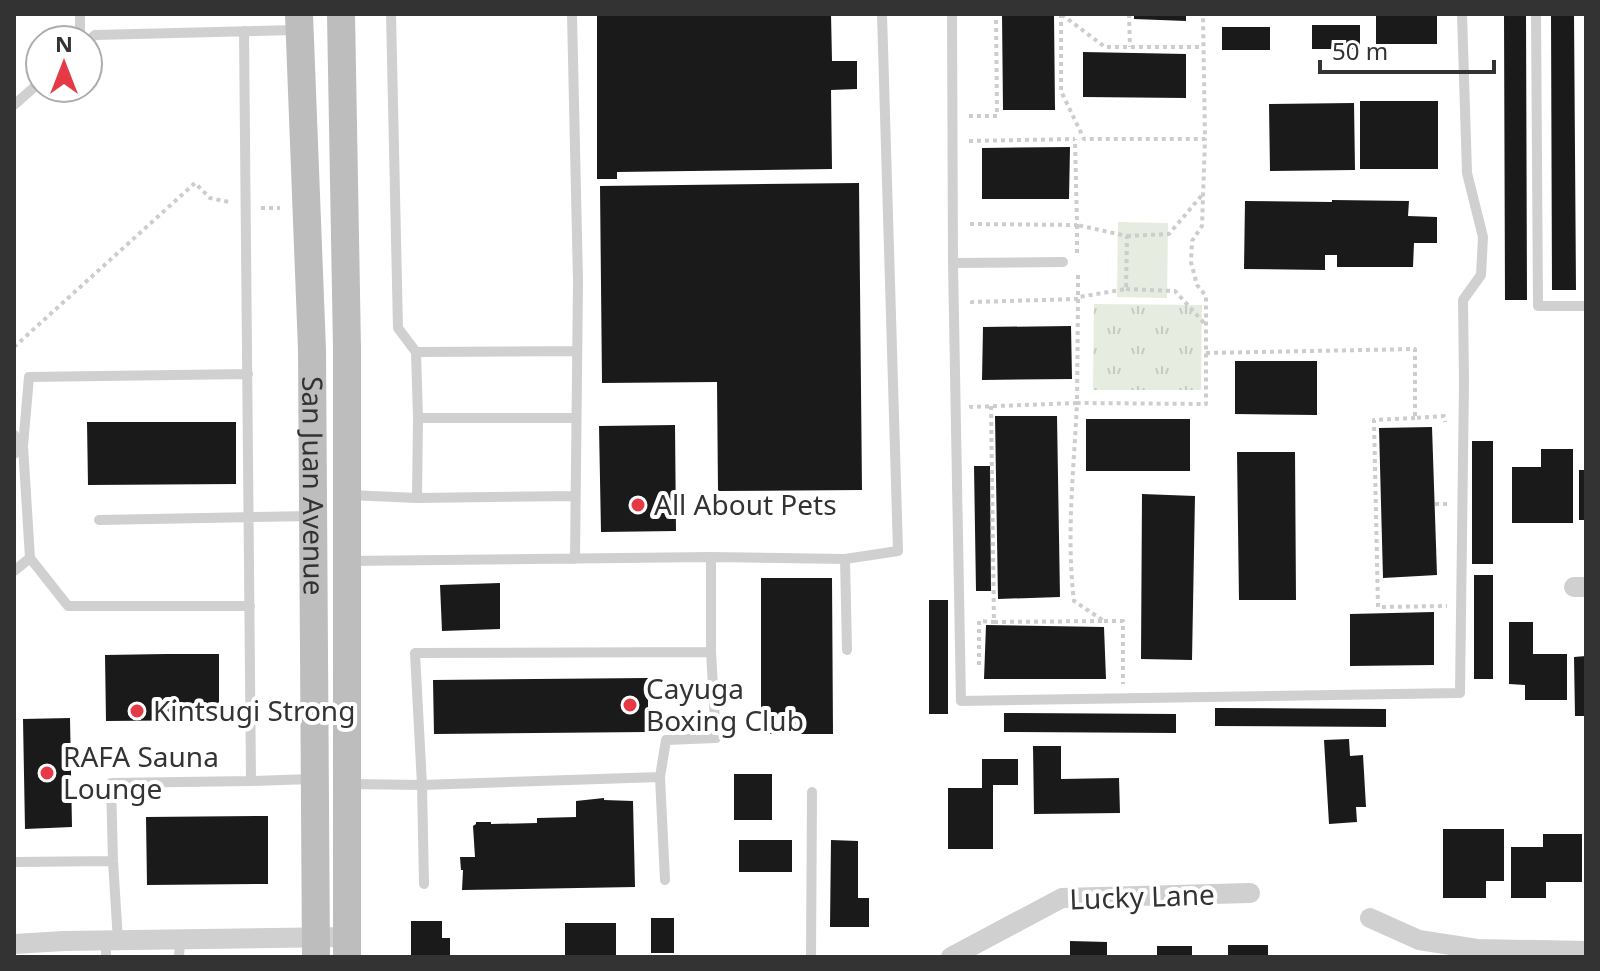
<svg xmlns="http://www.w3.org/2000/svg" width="1600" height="971" font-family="'Noto Sans',sans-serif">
  <defs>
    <pattern id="grass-tufts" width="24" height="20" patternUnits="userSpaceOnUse" patternTransform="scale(2)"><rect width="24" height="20" fill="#e6ecdf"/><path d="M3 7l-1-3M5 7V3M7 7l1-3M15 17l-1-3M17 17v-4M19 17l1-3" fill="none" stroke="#c6cbc0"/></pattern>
  </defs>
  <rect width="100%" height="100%" fill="#fff"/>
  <path fill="url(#grass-tufts)" d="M1094,304L1202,305L1201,390H1093Z"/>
  <path fill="#e6ecdf" d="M1118,222L1168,223L1167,298L1117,297Z"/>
  <path fill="#1a1a1a" d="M597,14H831L832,61H857V89L831,90L832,169L617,172V179H597Z
    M1002,14H1054L1055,110H1003Z
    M1134,14H1186V21L1134,19Z
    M1376,14H1437V44H1376Z
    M1504,14H1526L1527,300H1505Z
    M1551,14H1574L1576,290H1552Z
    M1312,25H1360V49H1312Z
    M1222,27H1270V50H1222Z
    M1083,52L1186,54V98L1083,97Z
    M1360,101H1438V169H1360Z
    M1354,103L1355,170L1270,171L1269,104Z
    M1070,147L1069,199H982V148Z
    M859,183L862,490L718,491L717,382L602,383L600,186Z
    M1332,200L1409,201L1408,216L1437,217V243H1414L1413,267H1337V255H1325V270L1244,269L1245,201L1332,202Z
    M1071,326L1072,379L982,380L983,327Z
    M1235,361H1317V415L1235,414Z
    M995,416H1057L1060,597L998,599Z
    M1086,419H1190V471H1086Z
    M87,422H236V484L88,485Z
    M675,425L676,531L601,532L599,426Z
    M1432,427L1437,575L1383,578L1379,428Z
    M1472,441H1493V564H1472Z
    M1541,449H1573V523H1512V467H1541Z
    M1237,452H1295L1296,600H1239Z
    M974,466H990L991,591H976Z
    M1579,470H1586V520H1579Z
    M1142,494L1195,496L1192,660L1141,659Z
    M1474,575H1493V679H1474Z
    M761,578H832L833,734H761Z
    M500,583V629L442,631L440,585Z
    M929,600H948V714H929Z
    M1434,612V665L1350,666V614Z
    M1509,622H1533V654H1567V700H1525V685L1509,684Z
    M986,625L1104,627L1106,679H984Z
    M166,654H219V720L106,721L105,655Z
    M1586,656V716H1575L1574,657Z
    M648,678V732L434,734L433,680Z
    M1215,708L1386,709V727L1215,726Z
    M1004,713L1176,714V733L1004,732Z
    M70,718L72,827L25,829L23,719Z
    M1349,739L1350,756L1363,755L1366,807H1356L1357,822L1329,824L1324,740Z
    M1033,746H1061V779L1119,778L1120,813L1034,814Z
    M982,759H1018V785H993V849H948V788H982Z
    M734,774H772V820H734Z
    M604,798V800L633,801L635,887L462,890L463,870H461L460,857H475L473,826L476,824V822H491V824L537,823V818L576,817V801Z
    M268,816V884L147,885L146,817Z
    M1443,829H1504V881H1486V898H1443Z
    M1543,834H1582V882H1546V898H1511V847H1543Z
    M739,840H792V872H739Z
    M831,840L858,841V898H869V927H830Z
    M651,918H674V953H651Z
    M411,921H442V938H450V957H411Z
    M565,923H616V955H565Z
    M1070,941L1107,942V957H1070Z
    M1228,945H1268V957H1228Z
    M1157,946H1192V957H1157Z"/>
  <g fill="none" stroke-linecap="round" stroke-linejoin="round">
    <path stroke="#cdcdcd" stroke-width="4" stroke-dasharray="4 4" stroke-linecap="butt" d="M1054,14H1061L1105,47H1203
      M1061,14V91L1084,139H1205L1203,14
      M1129,14L1130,47
      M969,116H997L996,14
      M969,141L1075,139
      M261,208H280
      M970,224L1077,225L1075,139
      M1077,225V254
      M1127,236L1169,234L1202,195
      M1126,289L1175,291L1205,324
      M972,304V302L1078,299V271
      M14,347L195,183L210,198L229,202
      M1206,353L1415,349V418L1444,416L1445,422
      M971,405V407L1077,403L1078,299L1079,297L1126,289L1127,236L1077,225
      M991,406L994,622L1104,621L1074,601C1066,536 1074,468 1077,403L1206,404V296L1197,285L1191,262L1192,241L1202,226L1205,139
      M1415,418L1374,420L1378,607L1447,606
      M1435,504H1447
      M1104,621H1123V684
      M979,665V621L994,622"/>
    <path stroke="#d0d0d0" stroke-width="10" d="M80,14V40
      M391,14L398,328L416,352L418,418
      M572,14L578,281L575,559
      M952,14L953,263L961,701L1460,693L1464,382L1463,300L1481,275L1483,237L1467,173L1462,14
      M1536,14L1538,306H1586
      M244,31L251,781L311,779
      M88,41L95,35L296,30
      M14,105L40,82
      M953,263L1063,262
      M416,352L577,351
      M248,374L29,377L23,446L30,558L68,606H250
      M14,435L23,446L14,454
      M349,495L417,498L418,418H576
      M417,498L575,496
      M99,520L312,516
      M845,559L898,551L882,14
      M348,561L711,557L845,559L847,650
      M14,571L30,558
      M660,777L666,740L716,738L711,652
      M349,784L422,785L660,777L665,880
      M14,862L113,861
      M424,884L422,785L415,653L711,652V557
      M106,941V957
      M118,941L113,861L111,783L251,781
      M179,957L180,941
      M811,957L812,792"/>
    <path stroke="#d0d0d0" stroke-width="20" d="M1574,587H1586
      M1370,918L1419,940L1477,949L1586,951
      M14,944L64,941L347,937
      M951,957L1062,898L1250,893"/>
    <g stroke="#bdbdbd" stroke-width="28">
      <path id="s1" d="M299,14L312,350L316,957"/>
      <path d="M341,14L347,348V957"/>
    </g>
  </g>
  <g fill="#e63946" stroke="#fff" stroke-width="3">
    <circle cx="638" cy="505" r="8"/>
    <circle cx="630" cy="705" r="8"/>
    <circle cx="137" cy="711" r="8"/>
    <circle cx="47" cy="773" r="8"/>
  </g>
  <g text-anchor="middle" stroke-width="8" stroke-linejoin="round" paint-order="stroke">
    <g font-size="28" fill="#333" stroke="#fff">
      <text dy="10" stroke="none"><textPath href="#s1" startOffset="472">San Juan Avenue</textPath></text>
      <text transform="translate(1142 897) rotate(-2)" y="10">Lucky Lane</text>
    </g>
    <g font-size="28" fill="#333" stroke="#fff" text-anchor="start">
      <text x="654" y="515">All About Pets</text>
      <text x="646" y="699">Cayuga<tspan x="646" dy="32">Boxing Club</tspan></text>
      <text x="153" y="721">Kintsugi Strong</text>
      <text x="63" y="767">RAFA Sauna<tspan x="63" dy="32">Lounge</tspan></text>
    </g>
  </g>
  <rect width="1600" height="971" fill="none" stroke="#333333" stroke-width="32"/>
  <g transform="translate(64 64)"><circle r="38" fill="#ffffff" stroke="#adadad" stroke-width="2"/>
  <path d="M0-6L14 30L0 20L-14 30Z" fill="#e63946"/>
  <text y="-12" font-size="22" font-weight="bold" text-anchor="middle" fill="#333333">N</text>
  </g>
  <path d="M1320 60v12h174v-12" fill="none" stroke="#333333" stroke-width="4"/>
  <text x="1332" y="60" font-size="24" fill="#333333" stroke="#ffffff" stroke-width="6" paint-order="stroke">50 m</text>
</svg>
